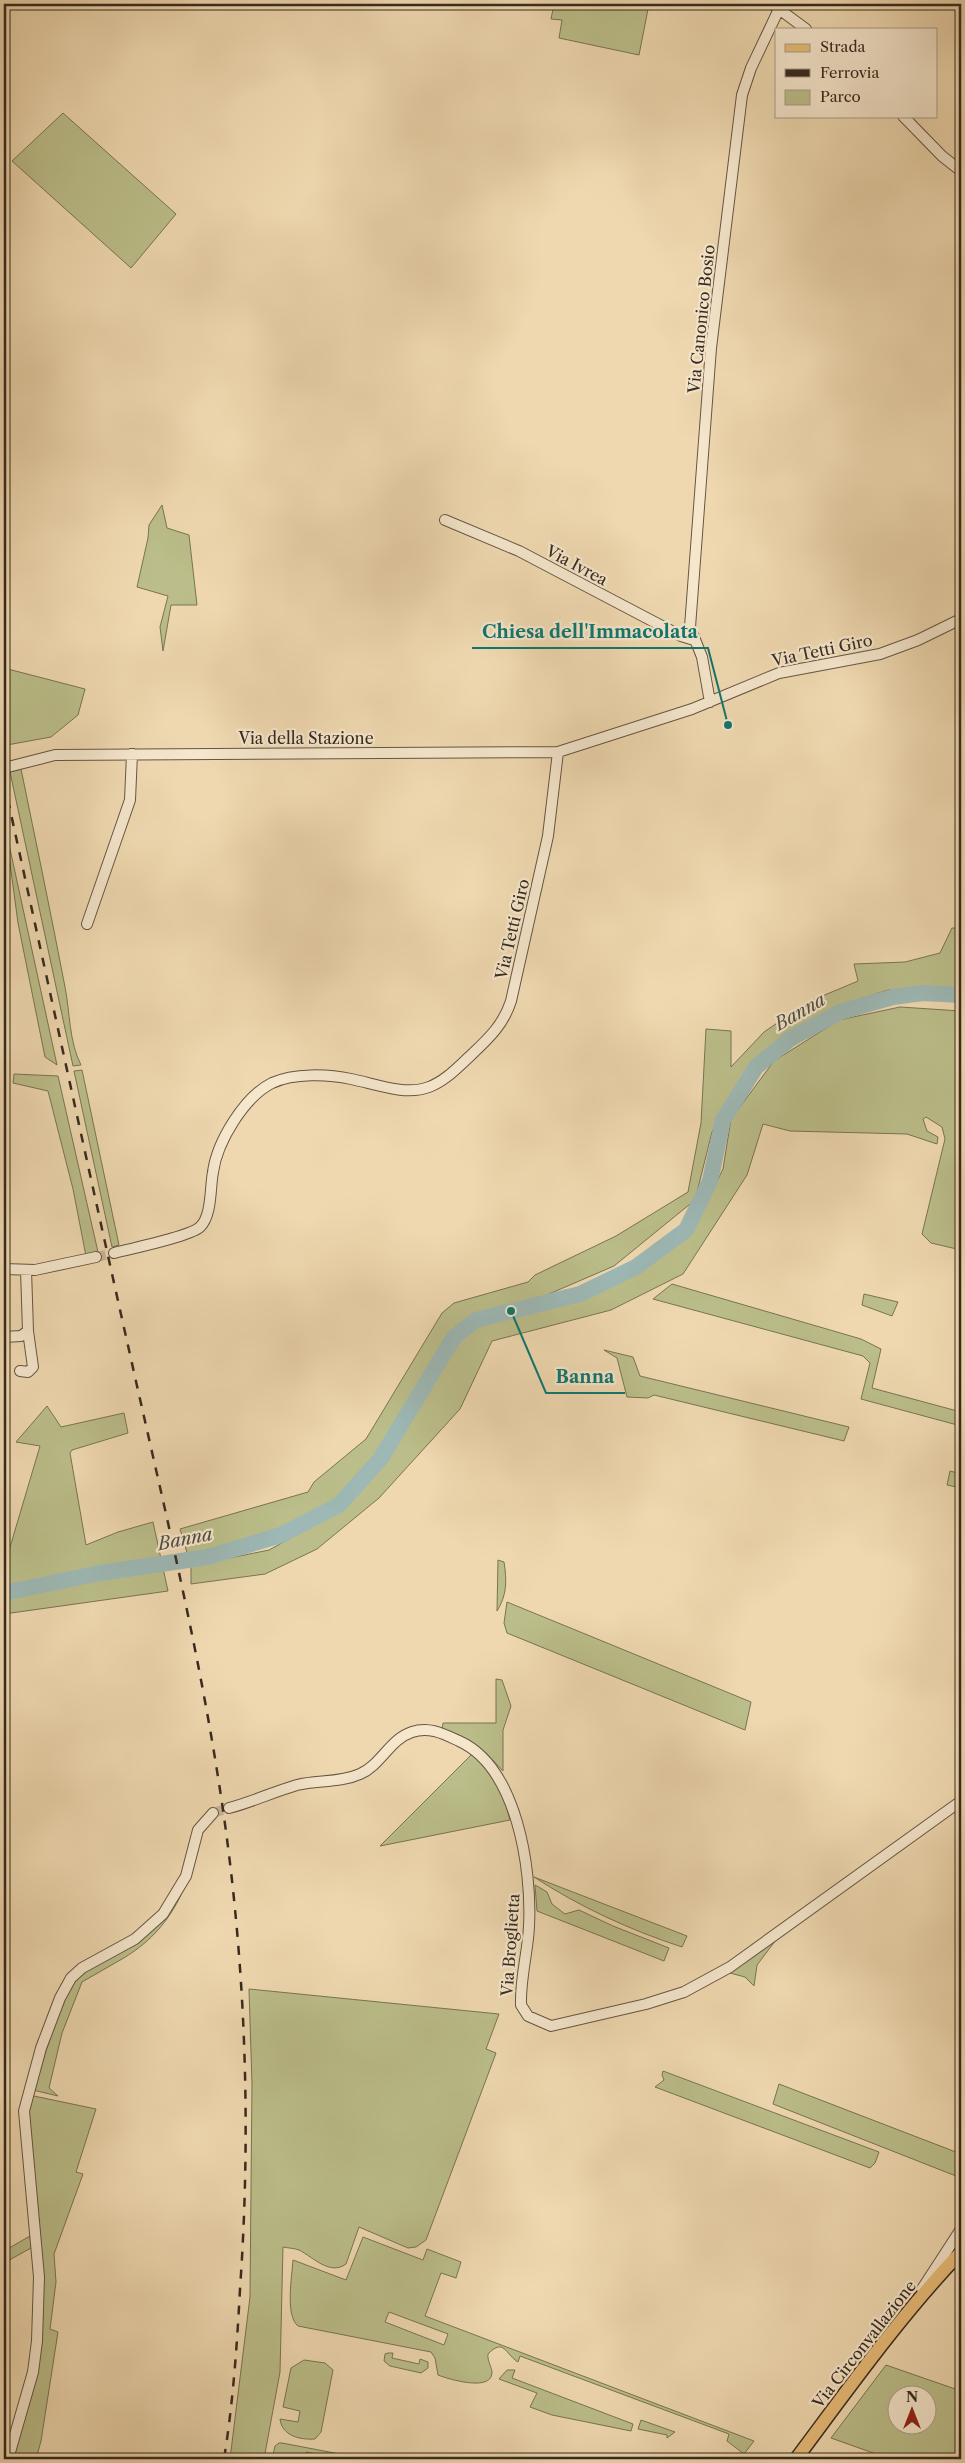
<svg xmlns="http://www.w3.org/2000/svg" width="965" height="2463" font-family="'Libre Caslon Text',serif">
  <rect width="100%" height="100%" fill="#efd8b0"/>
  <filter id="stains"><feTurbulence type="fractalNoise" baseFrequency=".004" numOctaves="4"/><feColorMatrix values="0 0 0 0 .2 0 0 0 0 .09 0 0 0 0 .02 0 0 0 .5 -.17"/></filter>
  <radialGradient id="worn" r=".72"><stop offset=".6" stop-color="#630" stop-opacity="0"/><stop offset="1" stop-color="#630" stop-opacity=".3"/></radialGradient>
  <path fill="#bbbe8a" stroke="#787454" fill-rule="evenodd" d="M554,4H649L639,55L559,38L562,20L551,19Z
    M63,113L176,214L131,268L12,161Z
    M162,505L167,528L189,535L197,605H171L163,651L160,627L168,596L137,587L148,538L149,525Z
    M4,668L85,689L78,715L51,737L7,745L4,729Z
    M21,769C36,842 51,914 65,987C70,1012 69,1042 81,1065L73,1066L10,772Z
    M5,826L57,1065L45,1057L18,923Z
    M952,928H961V992L888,990L836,1007L788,1032L755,1062L722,1111L712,1132L695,1200L614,1266L542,1297L473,1314L451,1335L378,1452L340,1498L282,1531L188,1556L180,1529L308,1492L314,1482L366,1439L442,1313L454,1303L528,1282L535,1275L616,1236L688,1192L701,1123L706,1029L731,1031V1067L764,1032L808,1002L858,981L854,964L905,962L940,953Z
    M900,1007L961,1011V1250L931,1243L922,1234L945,1139L942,1127L926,1117L923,1119L927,1131L938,1137L937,1144L907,1134L790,1131L763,1124L747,1175L683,1274L611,1310L492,1341L460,1409L379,1498L317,1549L265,1574L191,1584V1566L269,1550L340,1511L383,1465L457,1344L477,1326L579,1301L636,1274L691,1234L723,1169L731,1119L774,1061L839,1020Z
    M82,1070L119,1245L112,1247L74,1071Z
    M14,1074L58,1076L98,1252L86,1256L73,1189L48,1091L13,1083Z
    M672,1284L861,1339L881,1349L872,1388L961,1412V1426L861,1399L870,1363L863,1356L653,1299Z
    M864,1294L898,1302L892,1316L862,1305Z
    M604,1350L633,1357L640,1376L849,1427L844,1441L654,1395L648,1398L627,1397L617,1358Z
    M47,1406L61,1427L124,1413L128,1433L72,1450L70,1453L86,1545L118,1532L153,1522L168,1591L4,1614V1555L8,1554L40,1446L16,1442Z
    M950,1471L961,1474V1488L947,1485Z
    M498,1560L504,1562C507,1581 507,1595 497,1611Z
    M507,1602L751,1702L745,1730L507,1633L504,1623Z
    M496,1679L502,1680L511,1706L503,1730V1771C481,1747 473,1741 442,1731L443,1723H496Z
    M472,1754C496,1776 502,1788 510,1820L380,1846Z
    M191,1870C178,1909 158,1938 122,1959C109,1967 95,1974 82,1982L62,2033L49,2088L58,2096L33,2090L67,1988L83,1971L162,1919Z
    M534,1877L687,1936L682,1947C630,1930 580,1907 534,1877Z
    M535,1885L547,1892L552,1904L565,1914L579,1910L613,1926L669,1948L664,1961L537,1911Z
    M779,1936L757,1965L754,1986L745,1977L730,1973Z
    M249,1989L499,2014L486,2049L496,2053L426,2240L416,2247L408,2248L359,2227L346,2264C330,2276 313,2257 299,2250C294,2248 287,2248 283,2247L280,2372L264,2459H230L250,2297L252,2084Z
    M663,2071L879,2152L875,2163L870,2168L655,2087L664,2080L662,2075Z
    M779,2084L961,2154V2178L773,2104Z
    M29,2095L96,2109L76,2172L83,2174L54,2254L56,2282L50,2329L58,2332L41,2441L36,2459H11C23,2425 35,2390 40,2353C45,2309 43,2264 39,2220C36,2179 25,2136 29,2095Z
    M30,2236L31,2248L4,2263V2251Z
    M363,2237L423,2260L427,2249L461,2262L456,2278L441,2273L425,2316L754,2441L744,2454L727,2441L729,2434L520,2356L518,2362C506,2355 504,2337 488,2354C487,2361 492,2367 492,2373C491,2392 448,2379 438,2375L435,2358L431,2352L298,2326C285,2316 292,2276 293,2260L346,2280ZM389,2312L448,2334L444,2345L385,2322Z
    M388,2353H393L392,2358L419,2364L420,2359L428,2362V2368L421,2373L390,2366L384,2361L385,2354Z
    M304,2360L325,2363L333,2370L321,2432L315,2439C300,2440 282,2436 280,2419L298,2422L300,2411L283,2407L291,2368Z
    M886,2365L961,2391V2459H890L831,2438ZM898,2396H928V2426H898Z
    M507,2370H515L512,2378L633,2424L631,2431L552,2415L530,2407L537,2393L499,2379Z
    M641,2420L675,2432L667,2438V2435L638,2429Z
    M279,2443H282L366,2459H343L306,2452L303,2459H272L275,2446Z"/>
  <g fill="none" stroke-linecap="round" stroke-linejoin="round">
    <path stroke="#9db8b5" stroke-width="16" d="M4,1593L100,1573L208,1557L281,1535L339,1505L381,1458L454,1337L476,1320L580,1294L636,1267L686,1230L710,1181L723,1120L756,1067L790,1039L840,1012L893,997L923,993L961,995"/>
    <path stroke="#cab593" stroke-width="10" stroke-dasharray="10 5" stroke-linecap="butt" d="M96,1257L114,1253
      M213,1813L229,1808"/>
    <g stroke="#645643" stroke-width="12">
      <path id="minor" d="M772,4L806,29
        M903,116L942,156L961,171
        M445,520L519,551L681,636L694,640
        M710,702L702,657L690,627L711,348L742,95L751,68L779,9
        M8,767L55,755L558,752
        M87,924L130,800L132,754
        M114,1253C130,1249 191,1236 200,1227C212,1216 210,1187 213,1172C217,1142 244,1097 272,1083C294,1073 328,1074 351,1079C376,1084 405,1096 429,1087C445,1081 457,1068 469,1057C487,1040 503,1026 511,1001L548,836L558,752L692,709L779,673L880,654L918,640L961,619
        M4,1269L35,1270L96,1257
        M4,1337L21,1336L28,1331
        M20,1371L28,1372L33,1367L28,1331L26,1270
        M229,1808C252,1802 273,1792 297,1785C317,1780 340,1783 360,1774C381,1765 390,1739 412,1732C429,1726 444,1734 459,1741C517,1767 532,1869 529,1926C528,1952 520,1978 521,2005L528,2016L551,2026L646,2004L684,1992L730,1967L961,1801
        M922,2289L961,2229
        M8,2459L33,2372L37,2341L39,2277L24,2111L41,2048L60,1998L71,1978L82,1968L135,1939L163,1914L186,1876L198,1830L213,1813"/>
    </g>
    <g stroke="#362a1f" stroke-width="15">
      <path id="major" d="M796,2459C849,2388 900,2316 961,2252"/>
    </g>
    <use href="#minor" stroke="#f5e6cc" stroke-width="10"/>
    <use href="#major" stroke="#e8bc78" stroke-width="12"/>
    <path stroke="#362a1f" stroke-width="2.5" stroke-dasharray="9 9" stroke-linecap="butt" d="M4,782C46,974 88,1167 131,1359C162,1498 196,1637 218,1777C245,1946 252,2118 240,2289C237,2346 233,2403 224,2459"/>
  </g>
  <g text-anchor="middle" stroke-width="4.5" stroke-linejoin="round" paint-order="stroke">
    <g font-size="16" fill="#362a1f" stroke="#f5e6cc">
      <text transform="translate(701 319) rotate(-84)" y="6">Via Canonico Bosio</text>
      <text transform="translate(577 565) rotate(28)" y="6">Via Ivrea</text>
      <text transform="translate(822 650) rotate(-12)" y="6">Via Tetti Giro</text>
      <text x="306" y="744">Via della Stazione</text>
      <text transform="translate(512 929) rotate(-77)" y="6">Via Tetti Giro</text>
      <text transform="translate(510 1945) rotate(-86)" y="6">Via Broglietta</text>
      <text transform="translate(864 2344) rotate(-52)" y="6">Via Circonvallazione</text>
    </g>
    <g font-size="18" font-style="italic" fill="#504e44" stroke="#f5e6cc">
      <text transform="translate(800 1012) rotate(-30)" y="6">Banna</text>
      <text transform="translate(185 1539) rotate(-11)" y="6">Banna</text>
    </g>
  </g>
  <path fill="none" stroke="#0f766e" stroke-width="2" d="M728 725L708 648H472M511 1311L546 1393H625"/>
  <g fill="#0f766e" stroke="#f5e6cc" stroke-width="2">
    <circle cx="728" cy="725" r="5"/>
    <circle cx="511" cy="1311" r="5"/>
  </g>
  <g font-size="18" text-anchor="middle" font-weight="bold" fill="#0f766e" stroke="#f5e6cc" stroke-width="4.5" stroke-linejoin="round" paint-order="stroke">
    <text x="590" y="638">Chiesa dell'Immacolata</text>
    <text x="585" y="1383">Banna</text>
  </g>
  <rect width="965" height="2463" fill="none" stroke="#efd8b0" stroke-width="20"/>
  <rect x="5" y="5" width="955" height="2453" fill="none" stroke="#362a1f" stroke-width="2.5"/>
  <rect x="10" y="10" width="945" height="2443" fill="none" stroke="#362a1f"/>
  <rect x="775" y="28" width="162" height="90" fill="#f5e6cc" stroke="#a99b87"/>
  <rect x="785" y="44" width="25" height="8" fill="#e8bc78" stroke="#a99b87"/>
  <text x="820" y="52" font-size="15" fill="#362a1f">Strada</text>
  <rect x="785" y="69" width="25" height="8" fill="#362a1f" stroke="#a99b87"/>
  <text x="820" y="78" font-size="15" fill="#362a1f">Ferrovia</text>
  <rect x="785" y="90" width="25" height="15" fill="#bbbe8a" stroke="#a99b87"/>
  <text x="820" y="102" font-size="15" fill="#362a1f">Parco</text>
  <g transform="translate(912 2410)"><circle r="24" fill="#f5e6cc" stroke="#a99b87"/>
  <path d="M0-4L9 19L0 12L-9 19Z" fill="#8f2418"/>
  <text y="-8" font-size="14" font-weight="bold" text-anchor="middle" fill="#362a1f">N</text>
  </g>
  <rect width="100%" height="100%" filter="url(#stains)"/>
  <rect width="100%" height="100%" fill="url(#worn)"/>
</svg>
